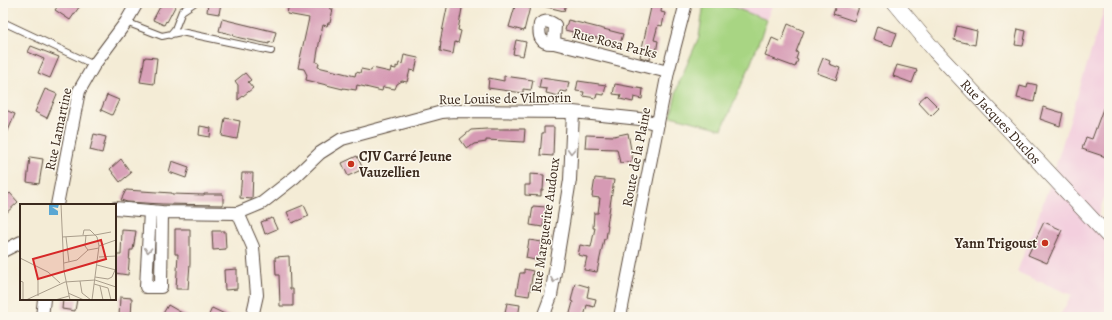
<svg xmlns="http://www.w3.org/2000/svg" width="1112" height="320" font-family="Alegreya,serif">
  <rect width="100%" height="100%" fill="#fbf7ec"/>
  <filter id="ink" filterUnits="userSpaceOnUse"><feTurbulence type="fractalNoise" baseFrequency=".025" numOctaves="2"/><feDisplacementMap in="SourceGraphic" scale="8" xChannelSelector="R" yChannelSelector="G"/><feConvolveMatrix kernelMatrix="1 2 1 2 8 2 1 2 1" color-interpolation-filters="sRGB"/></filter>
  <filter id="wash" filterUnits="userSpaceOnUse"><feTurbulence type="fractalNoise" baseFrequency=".012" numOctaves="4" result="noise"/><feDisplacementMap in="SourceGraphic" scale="16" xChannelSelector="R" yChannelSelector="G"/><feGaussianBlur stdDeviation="0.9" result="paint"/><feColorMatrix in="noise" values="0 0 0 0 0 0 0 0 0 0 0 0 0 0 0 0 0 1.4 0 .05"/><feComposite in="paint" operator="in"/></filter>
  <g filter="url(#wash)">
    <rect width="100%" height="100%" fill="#f4ecd6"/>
    <path fill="#f3cfde" d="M722,3H773L767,20Z
      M1106,3H1109V184L1098,215L1109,227V317H1059L1072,295L1017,272L1050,184Z"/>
    <path fill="#a8d583" stroke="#728050" d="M704,3H722L767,20L749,68L722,129L671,116L678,85L699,37Z"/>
    <g id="blocks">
      <path fill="#d69ab4" d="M60,3H82L70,20L55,10Z
        M162,3H177L167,22L166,21L164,25L153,20Z
        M208,3H221L219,14L207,12Z
        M289,3L331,4L330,9H333L330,23H328L327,26L323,25L319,44L316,62L319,63L318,67L355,76L356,72L360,73L361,69L371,71L372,68L390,72L391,68L396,69V66L398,67L399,63L402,64L404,55L418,58L415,71L410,70L407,82L402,81L397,84L395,89L383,87L382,91L357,85L356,90L343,88V89L306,80L307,75L304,69L298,68L309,18L287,14Z
        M448,3H463L458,30L461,31L458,43L455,42L453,54L440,51L441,42H440Z
        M516,3H531L524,31L509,27Z
        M543,3H566L564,11L543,6Z
        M652,3L662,4L661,12L665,13L662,26L658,25L654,40L658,41L656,53L651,52L650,60L640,57Z
        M837,3H847L859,7L854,21L833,14Z
        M222,19L276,32L273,43L269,42V44L240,38L233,36L234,35L219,31Z
        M568,20L623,34L620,44L613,42L612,46L599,43L600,39L586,35L585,39L572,36L573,32L565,30Z
        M788,24L804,31L796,52L798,53L796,59L798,60L795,67L765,56L772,38L781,42Z
        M877,26L897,33L892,46L873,39Z
        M957,26L977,31L975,45L954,40Z
        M1018,29L1026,31L1023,46L1015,45Z
        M516,40L526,42L523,56L513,54Z
        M31,46L59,57L50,78L38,73L44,59L28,52Z
        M145,57L157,58L154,84L140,82Z
        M823,58L830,61L829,64L840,68L836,80L817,73Z
        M897,65L917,70L912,83L893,76Z
        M245,73L251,80L248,82L253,88L238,100V85L235,81Z
        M504,76L533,80L531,90L523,89V93L488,88L489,78L504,81Z
        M541,78L569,82L567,92L560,91L559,96L546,93L547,89L539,88Z
        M578,81L606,85L604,95L597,94L596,98L583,96L584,92L576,91Z
        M1028,83L1037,85L1034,102L1017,98L1020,86L1027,88Z
        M615,84L643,89L642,99L634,97L633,102L620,99L621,95L613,94Z
        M45,89L57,94L47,118L35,112Z
        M107,95L119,100L112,115L101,110Z
        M926,95L939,108L931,116L918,102Z
        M1108,95H1109V158L1082,149L1086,137L1092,139Z
        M1043,107L1063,113L1060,126L1040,119Z
        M3,109L15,114L3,143Z
        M225,118L240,121L237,139L222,136Z
        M200,126L211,128L210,137L199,135Z
        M544,127H554L553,156L540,155L542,133H544Z
        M487,129H525L524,142L486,140V142L474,144L467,149L460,139L471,130Z
        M628,133L633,161L620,163L617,149L585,148L586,135L614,136Z
        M94,134L106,137L102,153L90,150Z
        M357,156L363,169L348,176L342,163Z
        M30,157L43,159L39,184L27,182Z
        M121,159L131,173L120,182L110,169Z
        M172,161L189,167L186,178L169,172Z
        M242,173H253L252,199L240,198Z
        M530,174L544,175L543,190H541V196L525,195V185H530Z
        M595,178L614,180L607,225H608L606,239H604L597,272L584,270L587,257L578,255L580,245L591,247L595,228H593L594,213H598L600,198L592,197Z
        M126,190L172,193V194L204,195V194H223V205L162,204L127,202L121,200Z
        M10,193L18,202L3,216V200Z
        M304,205L309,216L292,223L287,212Z
        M533,206L546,207L543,227L530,225Z
        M272,218L277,229L265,234L261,222Z
        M1044,222L1062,230L1047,263L1028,255Z
        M175,229H190V264L188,289H176L178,254H175Z
        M122,230L136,231L133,250H130L128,275L115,273L117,255H121Z
        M212,231H225L226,249L213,250Z
        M529,240L542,242L539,261L526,258Z
        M289,256L290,289H293V306H280L279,275H276L275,257Z
        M237,269V289L225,290L224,270Z
        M524,269L533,271L529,296L516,294L520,273H524Z
        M575,283L589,287L587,297L596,299L594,307L587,305L584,317H569L573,302L571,301Z
        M120,297L132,298L131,317H119Z
        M63,299H77L75,311L62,309Z
        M507,303L520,305L518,317H504Z
        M168,305L189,317H161Z
        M212,308L231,317H208Z"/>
    </g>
  </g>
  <g filter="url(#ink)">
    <use href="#blocks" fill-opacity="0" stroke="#57473a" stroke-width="1"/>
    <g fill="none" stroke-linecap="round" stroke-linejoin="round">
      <g stroke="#57473a" stroke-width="8">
        <path id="service" d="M3,22L94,65
          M126,22L162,36L181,32L271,51
          M170,35L175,29L182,11L194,3"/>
      </g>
      <g stroke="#57473a" stroke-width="14">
        <path id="minor" d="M554,43L555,25C549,21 546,20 540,24C538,36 540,44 554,43L668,72
          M57,205L79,91L94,65L126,22L137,3
          M115,208L162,212L238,213L262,203L295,177L320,153L342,139L442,112L455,111L573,112L640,119L658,124
          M150,211L146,287H161L162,212
          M238,213L253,247L257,295L252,317
          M3,251L21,242
          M42,317L44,299
          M543,317L551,296L570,180L573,112
          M620,317L668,72L686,3"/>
      </g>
      <g stroke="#57473a" stroke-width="16">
        <g id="tertiary">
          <path id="s1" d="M895,3L935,51L1109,237"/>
        </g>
      </g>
      <use href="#service" stroke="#fff" stroke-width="6"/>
      <use href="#minor" stroke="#fff" stroke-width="12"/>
      <use href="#tertiary" stroke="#fff" stroke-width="15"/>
    </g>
    <defs><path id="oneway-chevron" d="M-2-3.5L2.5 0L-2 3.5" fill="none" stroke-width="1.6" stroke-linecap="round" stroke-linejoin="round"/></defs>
    <g stroke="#a79f9a">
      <use href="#oneway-chevron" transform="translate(571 151) rotate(93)"/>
      <use href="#oneway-chevron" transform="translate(148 250) rotate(93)"/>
      <use href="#oneway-chevron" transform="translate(554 280) rotate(99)"/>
    </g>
  </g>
  <g fill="#c8321e" stroke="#fbf7ec" stroke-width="1.5">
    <circle cx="351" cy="164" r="4"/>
    <circle cx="1045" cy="243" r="4"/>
  </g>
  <g text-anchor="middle" stroke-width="3" stroke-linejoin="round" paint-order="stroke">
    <g font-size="14" fill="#3b2a1e" stroke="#fbf7ec">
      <text transform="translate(615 43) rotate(14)" y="5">Rue Rosa Parks</text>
      <text transform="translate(505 98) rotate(-1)" y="5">Rue Louise de Vilmorin</text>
      <text dy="5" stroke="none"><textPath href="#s1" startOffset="159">Rue Jacques Duclos</textPath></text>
      <text transform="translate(58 129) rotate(-78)" y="5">Rue Lamartine</text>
      <text transform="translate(636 157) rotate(-79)" y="5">Route de la Plaine</text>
      <text transform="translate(545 225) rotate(-82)" y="5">Rue Marguerite Audoux</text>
    </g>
    <g font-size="14" font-weight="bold" fill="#3b2a1e" stroke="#fbf7ec" text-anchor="start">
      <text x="359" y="161">CJV Carré Jeune<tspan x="359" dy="16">Vauzellien</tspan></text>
      <text x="1037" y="248" text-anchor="end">Yann Trigoust</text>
    </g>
  </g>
  <g transform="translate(20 204)">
    <rect width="96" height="96" fill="#f4ecd6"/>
    <path d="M29,0H39L38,4L32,3L38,7V11H29Z" fill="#5aa7d3"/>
    <path fill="none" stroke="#aa9e8c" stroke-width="1" d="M41,0L44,67L50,96M63,31L64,26H70L77,33L79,42L72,96M66,31L65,42L68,46M75,31L91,28M42,33L75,31M46,33L49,58M79,42L96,36M79,53L96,52M0,54L28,68L40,79M44,59L57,56L68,46L79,44M77,61L96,66M75,73L88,75L92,73L95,66M0,77L3,78V96M60,77L62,89L71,96M74,80L88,84L91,96M80,82L83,96M48,89L64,96M18,92V76M6,96L45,78L75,76L96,83M35,96L49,92"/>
    <path fill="#d62828" fill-opacity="0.15" stroke="#d62828" stroke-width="2" d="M81,36L86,55L18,75L13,55Z"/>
    <rect width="96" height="96" fill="none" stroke="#3b2a1e" stroke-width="2"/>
  </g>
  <rect width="1112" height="320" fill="none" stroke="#fbf7ec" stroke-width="16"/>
</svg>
